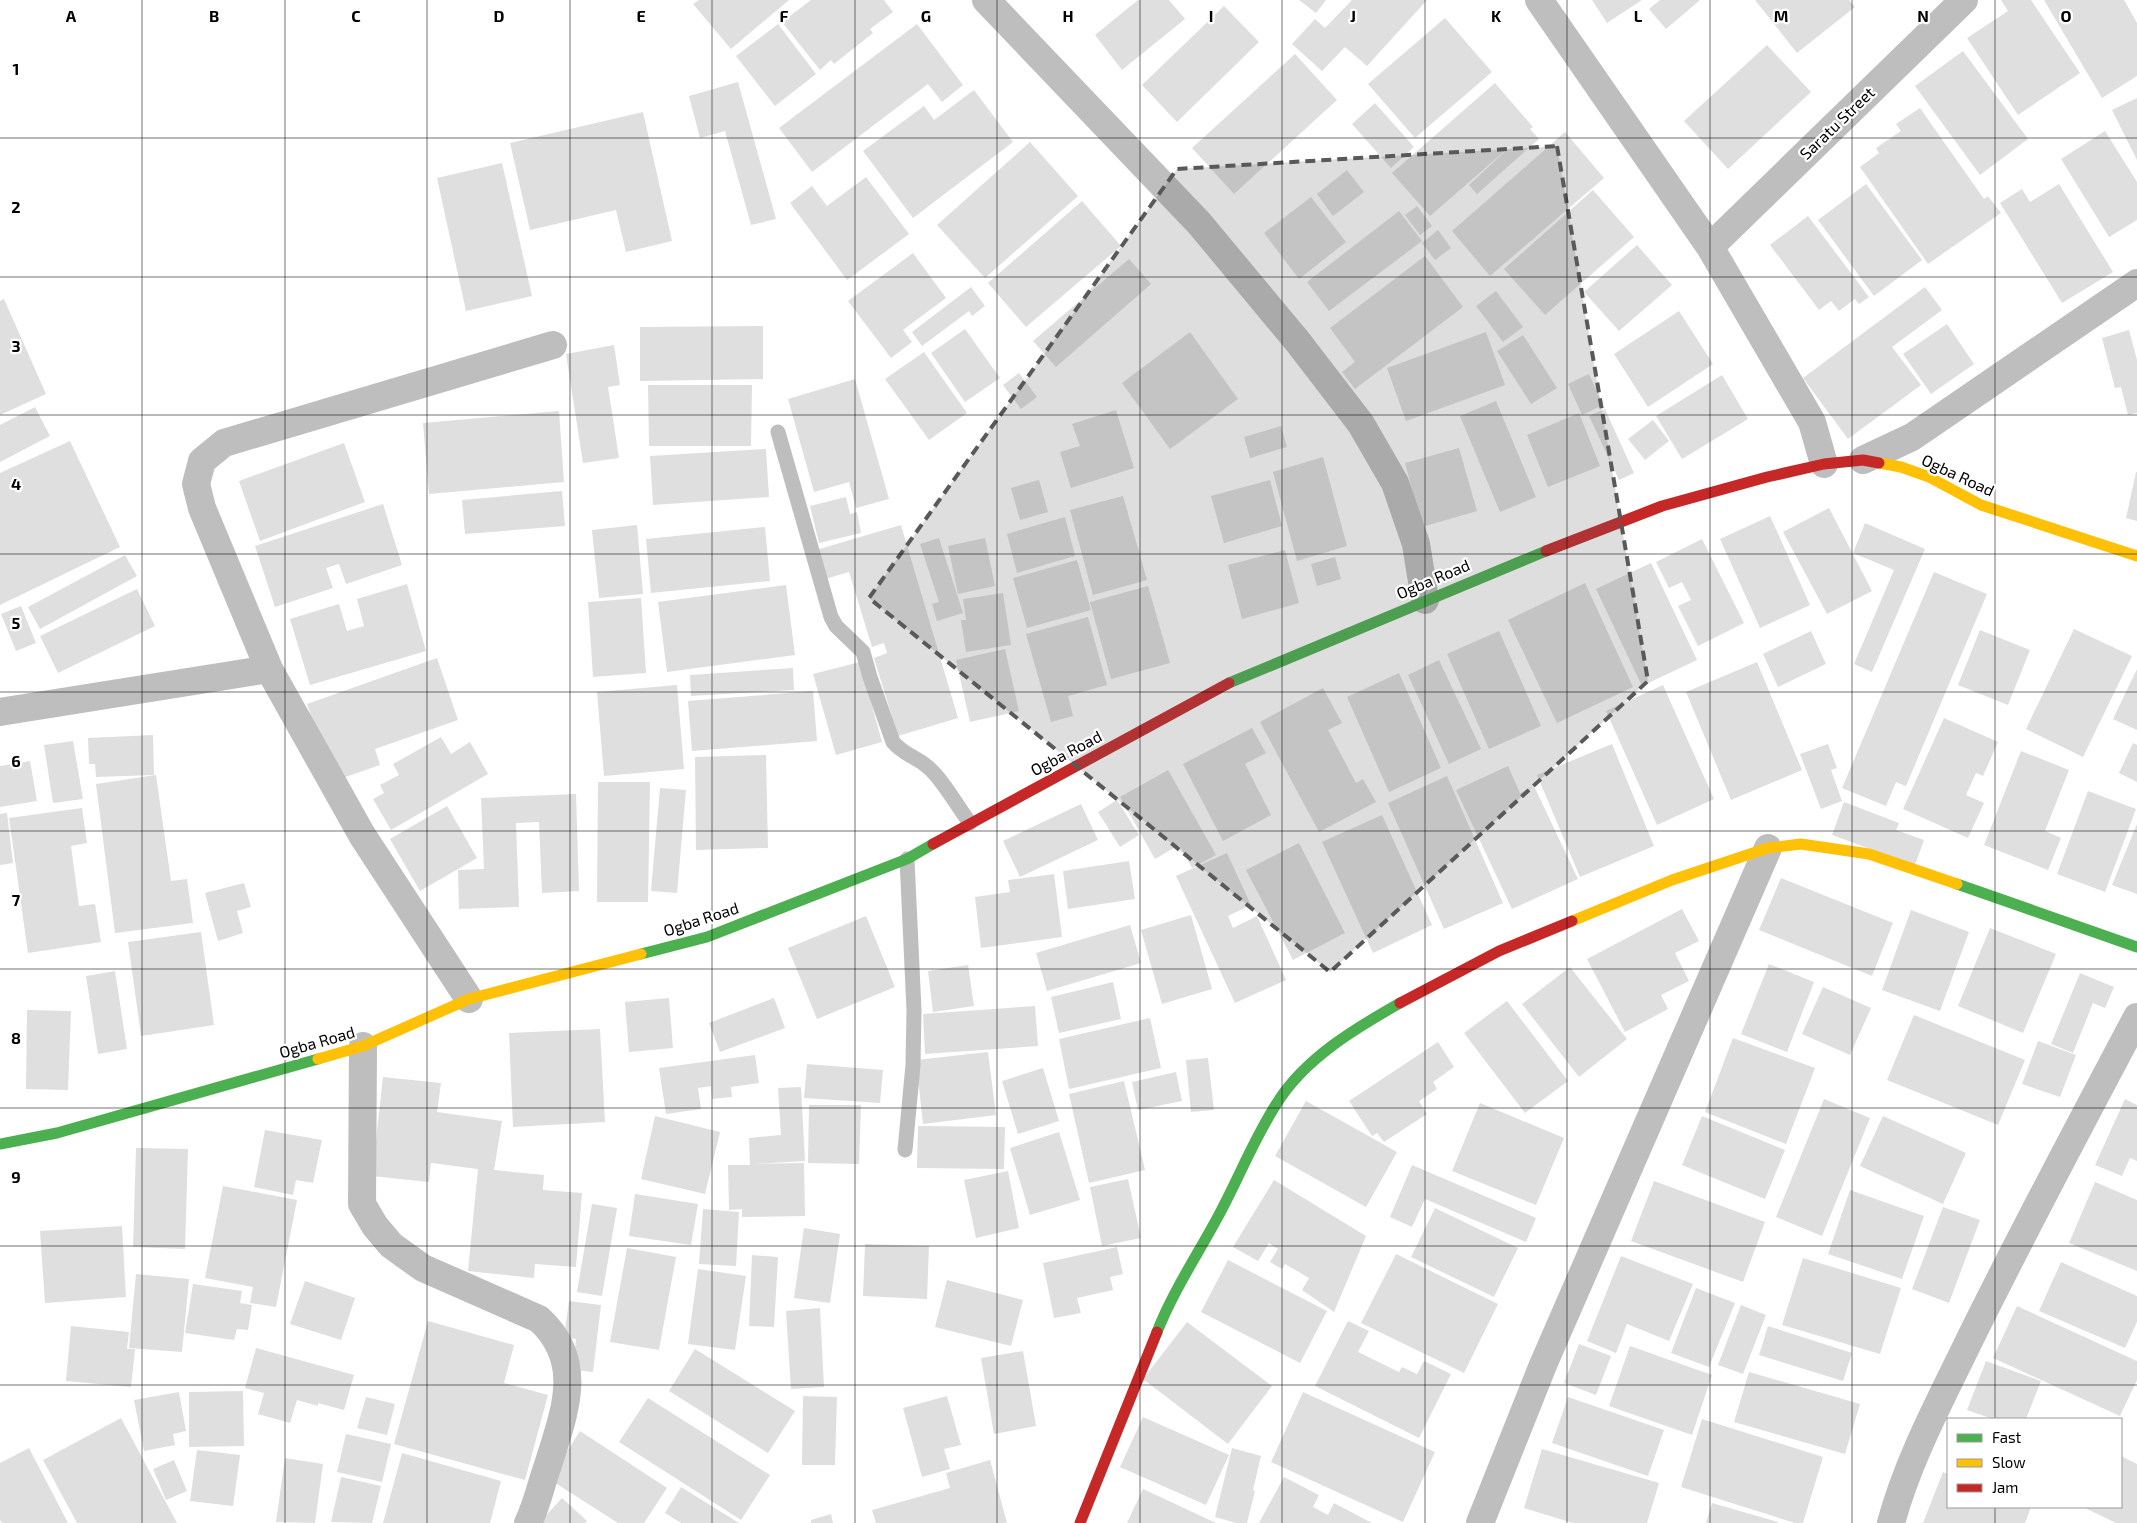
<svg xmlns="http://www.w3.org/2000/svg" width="2137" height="1523" font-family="'Exo 2',sans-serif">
  <rect width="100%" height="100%" fill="#fff"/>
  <path fill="#dfdfdf" d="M699,0H789L731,49L693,4Z
    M811,0H884L893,12L870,29L873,33L834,64L831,60L820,70L782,22Z
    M1138,0H1169L1185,19L1122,70L1095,35Z
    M1299,0H1326L1316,13Z
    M1352,0H1427L1367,66L1345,47L1322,71L1292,44L1315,19L1325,28Z
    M1592,0H1642L1607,23Z
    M1660,0H1700L1666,29L1649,9Z
    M1755,0H1849L1855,7L1797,53Z
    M2001,0H2031L2080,73L2018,115L1967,38L2008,11Z
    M2044,0H2124L2137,23V76L2102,98Z
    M1224,6L1259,42L1177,122L1142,85Z
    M1445,18L1492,72L1415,138L1368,84Z
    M778,24L816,74L775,106L736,56Z
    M917,24L963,85L942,102L928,84L812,172L779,128Z
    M1767,45L1811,92L1728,169L1684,121Z
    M1963,51L2028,139L1980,175L1915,86Z
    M1295,54L1337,100L1234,194L1192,148Z
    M738,82L776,219L751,225L725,131L700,138L689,96Z
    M1495,83L1533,127L1530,129L1539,139L1477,194L1469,185L1515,142L1430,216L1392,173Z
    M974,90L1013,142L913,218L863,151L924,106L934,120Z
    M2137,98V160L2112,110Z
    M1375,103L1414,147L1391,168L1352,124Z
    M1920,108L1984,199L1988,196L2001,213L1928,264L1860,167L1879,153L1876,148L1901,131L1896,124Z
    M643,112L672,241L626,252L616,210L530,230L510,143Z
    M2105,131L2137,182V220L2109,237L2061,159Z
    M1565,132L1604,178L1490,276L1452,231Z
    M1030,142L1078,196L985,278L937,225Z
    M502,163L532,296L466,311L437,178Z
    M1347,170L1364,192L1333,216L1317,194Z
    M866,177L909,234L847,280L790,203L812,186L827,206Z
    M1866,184L1922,260L1874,296L1818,220Z
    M2059,184L2113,272L2062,303L2000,203L2022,189L2030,202Z
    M1593,190L1634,237L1545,315L1504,269Z
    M1311,197L1346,242L1299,279L1264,233Z
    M1082,201L1121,246L1026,327L988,283Z
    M1417,206L1432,226L1420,235L1405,215Z
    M1399,211L1422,241L1329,311L1307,282Z
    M1808,216L1869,297L1859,304L1855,299L1839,311L1831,301L1819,310L1770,245Z
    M1438,230L1451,248L1435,260L1422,243Z
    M1637,245L1672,285L1619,331L1584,292Z
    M913,253L946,298L903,330L912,342L891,358L848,301Z
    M1425,256L1463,307L1355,389L1342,372L1355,362L1330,328Z
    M1129,259L1151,284L1056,367L1033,341Z
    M971,287L985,306L972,316L969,311L922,346L912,332Z
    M1925,287L1942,310L1892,347L1921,385L1848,439L1803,378Z
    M1496,291L1523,327L1503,342L1476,306Z
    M4,299L46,394L0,415V301Z
    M1679,311L1713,364L1648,407L1614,354Z
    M1947,324L1974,364L1931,394L1903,354Z
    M763,326V379L640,381V327Z
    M965,329L1000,378L965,402L931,353Z
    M2129,330L2137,360V413L2128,415L2121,387L2115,388L2102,338Z
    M1190,332L1238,399L1170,449L1122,383Z
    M1486,332L1505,385L1406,421L1387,368Z
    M1523,335L1557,388L1531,404L1497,351Z
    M614,345L620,385L608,387L619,458L583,463L566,354Z
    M924,352L967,413L929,440L885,379Z
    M1019,373L1037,397L1021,409L1003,385Z
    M1589,374L1603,405L1582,415L1568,384Z
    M1722,375L1748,419L1682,459L1656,416Z
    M855,379L889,499L856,508L849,482L814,492L788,399Z
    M648,385H752L751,446H649Z
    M1496,401L1536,497L1500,512L1460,416Z
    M35,407L50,436L0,462V425Z
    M1605,409L1634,473L1619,480L1589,416Z
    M1116,410L1134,468L1071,488L1060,452L1080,446L1072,424Z
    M559,411L564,482L429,494L423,423Z
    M1579,413L1600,466L1548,487L1527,435Z
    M1653,420L1669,441L1645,460L1628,439Z
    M1281,426L1287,447L1250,458L1244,437Z
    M70,441L120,547L0,605V473Z
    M344,443L365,502L260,541L239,481Z
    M1459,448L1477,511L1422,527L1405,463Z
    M766,449L769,497L653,505L650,456Z
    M1323,457L1347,546L1297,561L1273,472Z
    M2136,472H2137V521L2126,518Z
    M1039,480L1048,512L1020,520L1011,488Z
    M1270,480L1282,526L1224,543L1211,496Z
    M562,491L565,526L465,534L462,500Z
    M1123,496L1147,580L1093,595L1070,510Z
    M846,497L850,514L857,512L861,533L819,543L810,506Z
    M383,504L402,565L346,584L339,564L326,568L333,588L275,607L255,546Z
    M1829,508L1872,591L1827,614L1783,532Z
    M1770,516L1810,605L1760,628L1720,539Z
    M1065,517L1075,556L1017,573L1007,534Z
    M1865,523L1925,549L1872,672L1854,664L1894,570L1853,553Z
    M637,525L643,594L599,598L592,530Z
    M901,525L958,718L898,736L874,658L887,653L884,643L872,647L849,572L825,579L816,550Z
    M765,527L770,581L651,593L646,539Z
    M939,538L963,613L937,621L932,604L939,602L920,544Z
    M985,538L995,586L958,594L948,546Z
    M1702,539L1744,623L1698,646L1678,606L1691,600L1682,582L1669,588L1656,562Z
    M1285,550L1299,603L1242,619L1228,565Z
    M125,555L137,576L40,629L28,607Z
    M1335,557L1341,579L1317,586L1311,564Z
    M1077,560L1091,610L1027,628L1013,578Z
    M1651,563L1697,660L1642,686L1596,589Z
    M1934,572L1987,594L1906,786L1896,782L1886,806L1842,788Z
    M1585,583L1633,687L1557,723L1508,620Z
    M407,584L426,651L310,685L290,619L339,604L347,631L364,626L357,599Z
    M786,585L795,655L667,672L658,602Z
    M1148,586L1170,663L1111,679L1090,602Z
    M137,589L155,626L58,673L40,636Z
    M1003,593L1011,645L966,652L961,620H966L963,599Z
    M641,598L646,673L593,677L588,602Z
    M21,606L36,643L16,651L1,614Z
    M1088,617L1107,685L1068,696L1073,716L1051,722L1026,634Z
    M2074,629L2132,656L2083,757L2026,729Z
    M1980,630L2030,650L2008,705L1958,685Z
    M1499,631L1541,726L1489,749L1447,654Z
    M1811,631L1826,664L1778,687L1763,654Z
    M1005,649L1019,711L970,722L956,660Z
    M437,658L458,720L375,749L380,765L334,781L307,704Z
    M1439,660L1481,749L1449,764L1408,675Z
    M860,662L882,742L836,755L813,674Z
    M1757,662L1802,770L1731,800L1686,692Z
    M793,668L794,690L691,696L690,675Z
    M2137,669V730L2113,719Z
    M1399,673L1441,768L1389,792L1347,697Z
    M677,685L684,769L604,776L597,692Z
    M1663,685L1714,799L1657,825L1606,711Z
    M1323,688L1342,723L1328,730L1356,783L1363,779L1376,802L1319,832L1260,722Z
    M813,691L817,741L692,751L688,701Z
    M1944,718L1998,742L1983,776L1976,773L1966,795L1984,803L1968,838L1903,809Z
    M1252,728L1266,753L1245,764L1271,815L1223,841L1183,764Z
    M153,735L154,775L96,777L95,764H89L88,738Z
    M441,737L451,754L470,742L488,774L391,830L373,799L384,793L380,785L399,775L393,764Z
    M73,741L83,799L53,803L44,745Z
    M2133,743L2137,745V782L2119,773Z
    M1612,744L1654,846L1580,877L1537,775Z
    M1828,744L1837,768L1831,770L1842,801L1821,809L1800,754Z
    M2021,751L2069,770L2045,831L2061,838L2048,870L1984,845Z
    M766,755L768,848L696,850L695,757Z
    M30,761L37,801L0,807V766Z
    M1508,766L1520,793L1534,786L1578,879L1512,909L1456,790Z
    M1168,770L1216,855L1192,868L1179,845L1155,859L1120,797Z
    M156,775L171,881L187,879L193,923L115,933L96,784Z
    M1447,776L1503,903L1444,929L1388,803Z
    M598,782H650L648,902H597Z
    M660,788L686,790L677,893L651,891Z
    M2088,791L2136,809L2105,892L2057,874Z
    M576,794L579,891L542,893L539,822L516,823L519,907L459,909L458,870L484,869L481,798Z
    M1117,800L1139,835L1120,847L1098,812Z
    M1844,802L1899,823L1896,830L1924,840L1915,865L1832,835Z
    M1081,804L1098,840L1020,877L1003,841Z
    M447,806L477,858L420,891L390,839Z
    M82,808L87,843L71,846L79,906L95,904L101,942L28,953L9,818Z
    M7,813L13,863L0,865V814Z
    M1382,815L1432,925L1373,953L1322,842Z
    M2137,824V894L2112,885Z
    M1299,843L1345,933L1293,960L1246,870Z
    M1227,853L1251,905L1228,916L1233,928L1257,916L1286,980L1235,1003L1176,876Z
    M1129,861L1135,899L1068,909L1063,871Z
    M1054,874L1062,937L981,948L975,897L1010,892L1008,880Z
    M1781,878L1893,923L1872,976L1759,930Z
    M244,883L251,907L237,911L243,933L218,941L205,893Z
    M1682,909L1699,941L1675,953L1689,981L1661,995L1668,1009L1625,1032L1587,959Z
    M1911,910L1969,932L1940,1011L1882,990Z
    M1191,915L1212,989L1162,1004L1141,930Z
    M866,916L895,987L817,1019L788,948Z
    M1130,925L1141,963L1047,991L1036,953Z
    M1990,928L2056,954L2023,1033L1958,1006Z
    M201,932L214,1025L141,1036L128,942Z
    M1769,964L1814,982L1787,1052L1741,1034Z
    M968,965L974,1006L933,1012L928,971Z
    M1570,967L1627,1039L1579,1077L1522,1004Z
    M115,971L127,1049L98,1054L86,976Z
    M2080,973L2114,987L2105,1008L2093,1003L2073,1053L2051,1044Z
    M1113,982L1121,1019L1059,1033L1051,997Z
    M1823,987L1871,1008L1850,1055L1802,1034Z
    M669,998L673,1048L629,1052L625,1002Z
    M774,998L785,1028L720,1052L709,1023Z
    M1507,1001L1568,1081L1525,1113L1464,1033Z
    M1035,1006L1038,1046L925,1054L923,1014Z
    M27,1010L71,1011L68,1090L26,1089Z
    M1914,1015L2025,1060L1998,1125L1887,1080Z
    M1150,1018L1161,1068L1069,1089L1059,1039Z
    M600,1029L605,1122L513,1127L509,1033Z
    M1733,1038L1815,1068L1786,1144L1705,1112Z
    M2038,1041L2076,1055L2060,1097L2022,1084Z
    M1438,1042L1454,1067L1433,1082L1437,1089L1419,1101L1427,1114L1384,1142L1377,1133L1372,1136L1349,1101Z
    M988,1052L996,1115L923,1124L916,1060Z
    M755,1055L759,1083L731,1087L732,1097L712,1099L711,1086L698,1088L701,1109L666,1114L659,1068Z
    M1208,1058L1214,1110L1191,1112L1186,1060Z
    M807,1064L883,1070L880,1103L804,1098Z
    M1043,1068L1059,1121L1018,1134L1002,1081Z
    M1176,1072L1182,1101L1138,1110L1132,1082Z
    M383,1077L441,1083L437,1112L502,1121L494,1170L544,1175L543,1190L582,1193L576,1267L535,1264L534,1278L468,1271L478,1169L431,1163L429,1182L372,1176Z
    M1124,1081L1145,1170L1089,1183L1069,1094Z
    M801,1087L805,1161L752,1164L804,1163L805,1216L742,1217V1209L729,1210L728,1165H750L749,1138L781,1135L778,1088Z
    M1824,1099L1870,1118L1822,1236L1776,1217Z
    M2125,1099L2137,1105V1161L2130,1158L2122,1176L2095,1165Z
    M1306,1101L1397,1152L1366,1207L1275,1156Z
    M1480,1103L1564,1138L1536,1205L1452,1171Z
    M809,1105H861L859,1164L808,1163Z
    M655,1116L720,1132L705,1194L641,1179Z
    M1702,1116L1785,1150L1765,1199L1682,1165Z
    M1883,1116L1966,1153L1943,1204L1860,1166Z
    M918,1126L1005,1127L1004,1169L917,1168Z
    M265,1130L322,1140L313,1183L296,1180L293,1195L254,1187Z
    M1059,1132L1080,1200L1030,1215L1010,1148Z
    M136,1148L188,1149L185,1249L133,1247Z
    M1412,1165L1536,1218L1526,1242L1425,1199L1412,1227L1390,1217Z
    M1008,1171L1019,1228L976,1238L964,1180Z
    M1128,1179L1141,1238L1102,1246L1090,1187Z
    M1274,1180L1366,1236L1334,1312L1302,1290L1309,1278L1285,1264L1282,1269L1270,1262L1278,1249L1269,1243L1258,1261L1233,1247Z
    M1654,1181L1765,1222L1743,1282L1631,1241Z
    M2095,1182L2137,1200V1271L2069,1243Z
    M223,1186L297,1200L276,1307L250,1303L253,1287L205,1278Z
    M1850,1190L1924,1216L1902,1279L1828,1254Z
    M635,1194L698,1204L691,1245L629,1236Z
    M592,1204L617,1208L602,1296L577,1292Z
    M1943,1207L1980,1220L1949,1303L1912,1289Z
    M1435,1208L1518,1248L1494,1297L1411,1257Z
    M703,1209L739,1212L736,1266L699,1264Z
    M122,1226L126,1297L45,1303L40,1231Z
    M804,1228L840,1234L830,1303L794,1298Z
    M865,1244L929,1246L927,1299L863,1296Z
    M1117,1247L1123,1274L1110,1277L1113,1290L1077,1298L1081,1313L1054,1318L1043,1263Z
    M627,1248L676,1257L659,1350L610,1342Z
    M1396,1254L1498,1304L1464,1373L1361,1323Z
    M752,1255L778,1257L774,1327L749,1326Z
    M1621,1256L1693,1284L1669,1341L1627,1324L1616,1353L1587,1341Z
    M1803,1258L1901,1288L1880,1354L1782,1325Z
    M1228,1260L1327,1311L1300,1363L1201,1312Z
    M2061,1262L2137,1296V1322L2125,1348L2039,1311Z
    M698,1269L746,1276L735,1350L688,1344Z
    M136,1274L189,1279L182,1352L129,1348Z
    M947,1280L1023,1300L1011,1346L935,1327Z
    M305,1281L355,1298L341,1340L290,1324Z
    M193,1284L242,1291L240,1303L252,1305L248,1330L237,1329L234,1340L185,1333Z
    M1696,1288L1735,1303L1709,1367L1671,1353Z
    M569,1301L601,1305L593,1372L573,1370L576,1339L564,1338Z
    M1741,1305L1766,1315L1743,1374L1718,1365Z
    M2017,1306L2137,1361V1380L2120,1416L1993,1358Z
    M820,1308L824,1387L791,1389L786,1311Z
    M428,1321L514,1345L504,1383L548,1395L525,1480L394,1444Z
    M1348,1321L1369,1331L1358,1352L1399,1372L1402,1367L1417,1374L1424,1361L1451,1374L1419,1438L1315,1386Z
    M1187,1322L1272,1386L1228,1444L1143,1379Z
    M71,1326L129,1332L127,1349H135L131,1387L66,1381Z
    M1768,1326L1852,1353L1843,1381L1759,1355Z
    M1579,1344L1611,1356L1596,1395L1564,1383Z
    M1630,1346L1712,1375L1692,1435L1609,1406Z
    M256,1348L354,1375L344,1410L318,1403V1406L297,1400L290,1423L258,1414L264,1393L245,1388Z
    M695,1349L795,1411L768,1453L669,1391Z
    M1023,1351L1036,1426L994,1434L981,1358Z
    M1986,1361L2041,1381L2026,1419H1993L1967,1410Z
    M1749,1372L1860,1404L1845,1454L1734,1422Z
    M243,1391L244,1446L189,1447V1392Z
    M179,1392L186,1431L173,1434L175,1445L144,1451L134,1400Z
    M1303,1392L1435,1452L1403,1522L1271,1462Z
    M803,1396L837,1397L835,1465H802Z
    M947,1396L961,1445L944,1449L950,1469L922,1477L903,1408Z
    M366,1397L395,1404L387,1435L357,1428Z
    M1568,1397L1664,1430L1648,1476L1552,1443Z
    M648,1398L770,1475L741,1520L619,1442Z
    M1143,1417L1229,1455L1206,1505L1120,1467Z
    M121,1418L177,1523H77L43,1460Z
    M1702,1419L1823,1457L1803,1523H1795L1681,1487Z
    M580,1431L667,1488L644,1523H618L549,1479Z
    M346,1434L391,1444L382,1482L337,1472Z
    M29,1448L68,1523H2L0,1520V1463Z
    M1232,1448L1261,1456L1253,1490L1255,1491L1247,1523H1236L1215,1517Z
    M1542,1449L1659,1483L1647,1523H1573L1524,1508Z
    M197,1450L240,1455L233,1506L190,1501Z
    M402,1453L501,1481L490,1523H383Z
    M2121,1456L2137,1464V1523H2116L2083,1507H2121Z
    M285,1458L323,1464L315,1523L276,1522Z
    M174,1460L187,1491L166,1500L153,1469Z
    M990,1460L1007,1523H876L872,1510L950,1488L946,1473Z
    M1943,1472L1948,1474V1507H2031L2025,1523H1923Z
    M341,1477L381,1486L372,1523L331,1522Z
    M1284,1477L1319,1495L1313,1507L1328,1515L1334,1503L1372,1523H1259Z
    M681,1487L739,1523H681L665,1513Z
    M1143,1489L1216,1523H1127Z
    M562,1498L587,1521L585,1523H539Z
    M1712,1503L1778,1522V1523H1706Z
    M831,1514L833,1523H811V1520Z"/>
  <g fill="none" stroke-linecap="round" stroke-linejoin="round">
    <path stroke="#bebebe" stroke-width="15" d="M778,432L831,617L836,626L863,652L870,677L893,742C902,753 913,756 924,764C941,776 957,806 970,823
      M905,1150L913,1065L914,1010L907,859"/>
    <path stroke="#bebebe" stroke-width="28" d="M986,0L1199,223L1298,342L1361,424L1395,483L1416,544L1425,600
      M1539,0L1710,247L1812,422L1824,464
      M1710,247L1964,0
      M1863,460L1912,437L2137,283
      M0,712L269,669
      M469,999L362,835L269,669L202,508L196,484L202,461L224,443L553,345
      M363,1046L362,1204L375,1226L391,1245L423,1268L539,1319C586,1362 564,1413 548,1465C541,1484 537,1505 528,1523
      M1480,1523L1543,1365L1768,848
      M1891,1523C1908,1460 1940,1401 1968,1343C2022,1233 2080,1125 2137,1017"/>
    <path stroke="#4caf50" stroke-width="11" d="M1229,683L1546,551
      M1957,884L2137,947
      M641,954L707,937L907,859L933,844
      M0,1144L57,1133L318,1059
      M1157,1332C1174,1289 1200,1251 1221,1211C1240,1175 1255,1137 1277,1103C1305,1058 1356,1028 1400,1003"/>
    <path stroke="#ffc107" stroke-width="11" d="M1879,463L1901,467L1929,477L1981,505L2137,556
      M1572,921L1672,880L1768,848L1801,844L1869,854L1957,884
      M318,1059L363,1046L469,999L641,954"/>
    <path stroke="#c62828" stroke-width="11" d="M1546,551L1662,506L1767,477L1824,464L1863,460L1879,463
      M933,844L1229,683
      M1400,1003L1499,951L1572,921
      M1080,1523L1157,1332"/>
  </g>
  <path fill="#595959" fill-opacity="0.2" stroke="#595959" stroke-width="4" stroke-dasharray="10 6" stroke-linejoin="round" d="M1557,146L1648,681L1330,972L869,598L1177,169Z"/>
  <path fill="none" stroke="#000" stroke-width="1" stroke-opacity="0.55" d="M142,0V1523M285,0V1523M427,0V1523M570,0V1523M712,0V1523M855,0V1523M997,0V1523M1140,0V1523M1282,0V1523M1425,0V1523M1567,0V1523M1710,0V1523M1852,0V1523M1995,0V1419M0,138H2137M0,277H2137M0,415H2137M0,554H2137M0,692H2137M0,831H2137M0,969H2137M0,1108H2137M0,1246H2137M0,1385H2137M1995,1507V1523"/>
  <g text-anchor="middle" stroke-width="4.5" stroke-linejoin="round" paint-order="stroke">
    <g font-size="16" fill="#000" stroke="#fff">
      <text transform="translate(1837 123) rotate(-44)" y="6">Saratu Street</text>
      <text transform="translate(1958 475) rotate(25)" y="6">Ogba Road</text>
      <text transform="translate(1433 579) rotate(-23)" y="6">Ogba Road</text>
      <text transform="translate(1066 753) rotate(-28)" y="6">Ogba Road</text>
      <text transform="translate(701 919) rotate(-18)" y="6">Ogba Road</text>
      <text transform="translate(317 1042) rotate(-16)" y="6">Ogba Road</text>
    </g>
  </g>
  <g font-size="16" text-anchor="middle" font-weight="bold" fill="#000" stroke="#fff" stroke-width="4.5" stroke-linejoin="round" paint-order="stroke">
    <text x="71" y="22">A</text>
    <text x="214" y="22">B</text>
    <text x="356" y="22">C</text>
    <text x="499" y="22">D</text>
    <text x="641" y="22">E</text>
    <text x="784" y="22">F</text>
    <text x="926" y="22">G</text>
    <text x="1068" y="22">H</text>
    <text x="1211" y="22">I</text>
    <text x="1353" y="22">J</text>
    <text x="1496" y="22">K</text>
    <text x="1638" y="22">L</text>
    <text x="1781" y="22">M</text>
    <text x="1923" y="22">N</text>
    <text x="2066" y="22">O</text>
    <text x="16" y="75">1</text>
    <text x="16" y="213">2</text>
    <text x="16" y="352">3</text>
    <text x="16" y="490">4</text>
    <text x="16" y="629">5</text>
    <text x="16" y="767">6</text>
    <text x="16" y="906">7</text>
    <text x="16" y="1044">8</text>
    <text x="16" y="1183">9</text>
  </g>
  <rect x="1947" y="1418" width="175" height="90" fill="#ffffff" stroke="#999999"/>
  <rect x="1957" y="1434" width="25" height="8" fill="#4caf50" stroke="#999999"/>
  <text x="1992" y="1443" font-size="15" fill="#000000">Fast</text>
  <rect x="1957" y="1459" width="25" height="8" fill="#ffc107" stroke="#999999"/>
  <text x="1992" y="1468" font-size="15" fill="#000000">Slow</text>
  <rect x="1957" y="1484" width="25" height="8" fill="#c62828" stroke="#999999"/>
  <text x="1992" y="1493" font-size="15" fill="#000000">Jam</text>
</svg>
